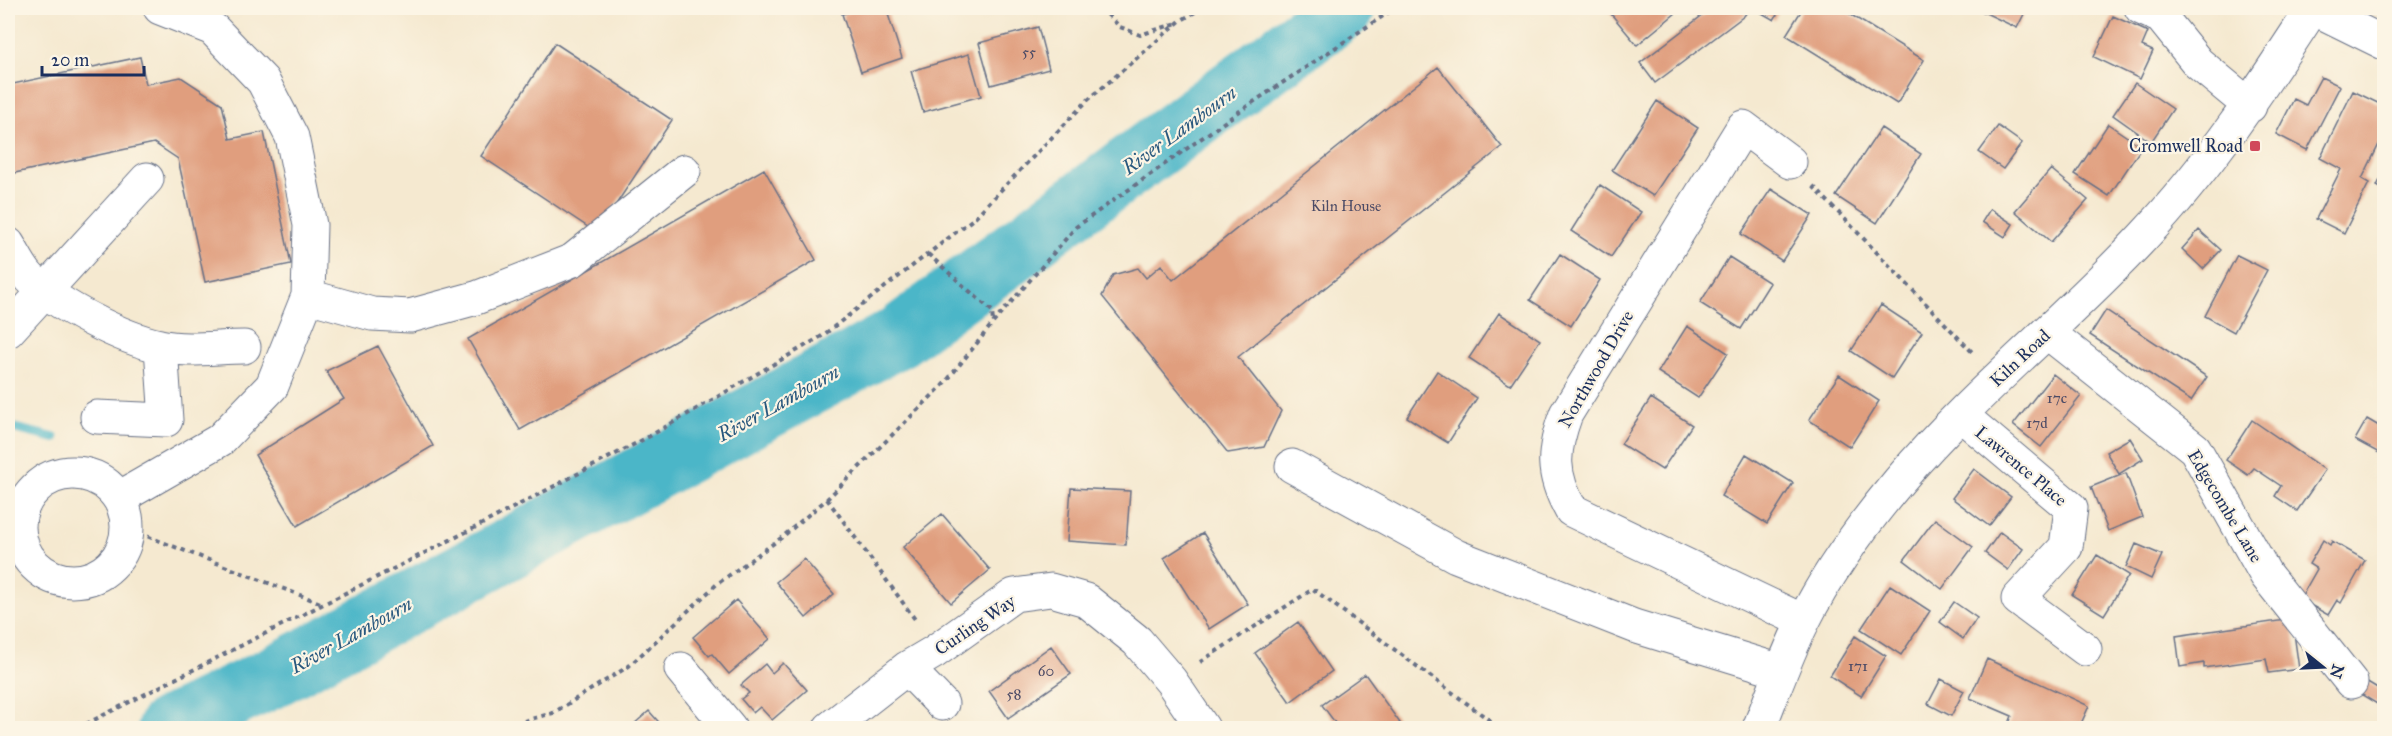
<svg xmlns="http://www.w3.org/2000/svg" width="2392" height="736" font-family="'IM FELL Great Primer',serif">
  <rect width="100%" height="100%" fill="#fcf5e5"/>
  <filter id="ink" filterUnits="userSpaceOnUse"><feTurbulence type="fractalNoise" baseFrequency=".0167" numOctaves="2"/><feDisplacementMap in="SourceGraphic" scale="12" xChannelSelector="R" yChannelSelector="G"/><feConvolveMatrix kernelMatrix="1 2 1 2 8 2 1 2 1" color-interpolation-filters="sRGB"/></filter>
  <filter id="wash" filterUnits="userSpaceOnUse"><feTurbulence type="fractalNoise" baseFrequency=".008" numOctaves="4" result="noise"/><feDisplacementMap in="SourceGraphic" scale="24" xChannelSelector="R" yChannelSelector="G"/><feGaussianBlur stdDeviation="1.35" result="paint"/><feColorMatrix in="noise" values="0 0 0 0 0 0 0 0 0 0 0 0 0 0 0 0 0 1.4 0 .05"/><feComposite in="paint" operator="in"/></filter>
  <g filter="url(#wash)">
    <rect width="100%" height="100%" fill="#f5e9d0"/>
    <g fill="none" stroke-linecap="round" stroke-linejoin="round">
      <path stroke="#4bb6c8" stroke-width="10" d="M9,427L54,438"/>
      <path stroke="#4bb6c8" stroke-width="62" d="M168,728L271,678L898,337L1344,8"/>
    </g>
    <g id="blocks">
      <path fill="#e09e7e" d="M852,8H886L902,58L861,72L842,14L853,11Z
        M1606,8H1682L1637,45Z
        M1712,8H1750L1744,16L1655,83L1640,63Z
        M1753,8H1781L1774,20Z
        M1803,8H1840L1924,60L1897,104L1786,35Z
        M1977,8H2027L2017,28L1977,9Z
        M2113,16L2148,32L2142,46L2153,51L2140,79L2094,57Z
        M1038,27L1049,69L991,85L979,43Z
        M555,43L672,120L597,233L481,156Z
        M969,54L981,96L923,112L911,71Z
        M140,57L146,84L181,77L222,104L230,139L264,132L291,264L205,282L178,159L154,143L10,174L8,163V85Z
        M1438,67L1502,147L1238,357L1281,411L1264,447L1228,453L1102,296L1113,275L1138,268L1146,278L1161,265L1173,280Z
        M2321,77L2340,86L2307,150L2276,134L2294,99L2306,105Z
        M2135,83L2173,109L2151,142L2113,115Z
        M2353,91L2384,106V134L2362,179L2369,183L2344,233L2316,219L2341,169L2320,158Z
        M1657,101L1698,128L1653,196L1612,170Z
        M2108,124L2142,147L2109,196L2075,174Z
        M1998,126L2022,143L2003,169L1979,152Z
        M1881,128L1921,154L1877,223L1836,196Z
        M764,169L816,260L520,430L468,339Z
        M2051,169L2088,200L2051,242L2015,211Z
        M2384,172V190L2377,186Z
        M1600,185L1641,212L1611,257L1571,231Z
        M1771,189L1812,215L1782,261L1741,234Z
        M1990,209L2013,224L2005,237L1982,222Z
        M2199,230L2221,250L2203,269L2182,249Z
        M1560,254L1600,280L1571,326L1530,300Z
        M2237,255L2267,270L2234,332L2205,316Z
        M1729,257L1770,283L1741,329L1700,303Z
        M1881,305L1922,332L1892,378L1851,351Z
        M2106,310L2207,377L2191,401L2090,335Z
        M1499,313L1540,340L1510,385L1469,358Z
        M1687,326L1728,353L1698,398L1658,372Z
        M378,346L433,446L297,526L255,455L344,399L326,371Z
        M1437,371L1477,398L1448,443L1407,417Z
        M2053,374L2081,396L2041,447L2013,425Z
        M1839,375L1879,401L1850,447L1809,420Z
        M1651,398L1692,425L1662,470L1621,444Z
        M2367,419L2384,429V441L2379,453L2355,440Z
        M2252,420L2325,470L2297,511L2275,496L2281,486L2254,468L2248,475L2226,460Z
        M2130,438L2143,459L2119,474L2106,452Z
        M1746,454L1793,483L1767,524L1721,496Z
        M1974,469L2011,497L1989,526L1952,498Z
        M2126,473L2142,517L2108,531L2091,487Z
        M1071,488L1130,491L1126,545L1067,541Z
        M942,514L990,570L951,603L903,547Z
        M1935,519L1973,547L1942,589L1904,560Z
        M2000,532L2023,549L2008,570L1985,553Z
        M1203,533L1248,604L1209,629L1164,558Z
        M2323,540L2330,545L2332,541L2365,560L2341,603L2337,600L2328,615L2300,599L2317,569L2309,564Z
        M2136,544L2162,555L2151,579L2126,567Z
        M2097,555L2129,575L2104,615L2072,595Z
        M804,559L834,594L806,618L776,582Z
        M1890,585L1930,611L1901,655L1861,629Z
        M736,600L770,639L729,674L712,654L709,656L693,637Z
        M1954,602L1977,618L1963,639L1940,622Z
        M2292,619L2299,669L2269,673L2266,659L2204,668V663L2180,667L2176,636Z
        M1298,622L1332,671L1290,702L1255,653Z
        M1855,636L1886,656L1861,696L1830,676Z
        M1051,646L1071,674L1008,718L989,691Z
        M1987,659L2089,706L2079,728H2007L2012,716L1970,698Z
        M783,663L807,690L772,720L760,707L753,713L741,699L749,693L741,685L765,664L772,673Z
        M1365,674L1400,723L1393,728H1339L1322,705Z
        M2361,678L2384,692V703L2382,707L2354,690Z
        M1941,679L1964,691L1951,716L1928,704Z
        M649,711L664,728H628L633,725Z"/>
    </g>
  </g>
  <g filter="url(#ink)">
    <use href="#blocks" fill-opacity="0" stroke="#677086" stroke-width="1.5"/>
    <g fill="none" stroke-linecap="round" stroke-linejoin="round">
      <g stroke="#677086" stroke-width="35">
        <path id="minor" d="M2141,8L2161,17L2198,63L2250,106
          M2313,8L2384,43
          M1790,162L1743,127L1566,414C1552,452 1551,474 1571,510L1803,621
          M8,244C15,255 21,269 30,278C56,305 124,339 160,346C186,352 217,347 244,347
          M308,296L372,314L410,316L476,298L573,260L684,171
          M8,331L147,179
          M2047,332L2195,449L2266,575L2351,682
          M1961,415L2071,508L2066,547L2018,599L2085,649
          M97,417L166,420L161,347
          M1292,466L1456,556L1634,626L1781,671
          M19 527a54 54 0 1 1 108 0a54 54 0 1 1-108 0Z
          M119,498L220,440L272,386L308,296L310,225L292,137L263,81L213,29L160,8
          M907,668L942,704
          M681,669L730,728
          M830,728L907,668L934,652L1014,595L1051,590L1086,600L1137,641L1171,681L1203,728
          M1759,728C1773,693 1786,656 1803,622C1828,572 1863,524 1899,481C1973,393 2065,321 2143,237C2209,167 2261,88 2313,8"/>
      </g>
      <path stroke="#677086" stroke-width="4" stroke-dasharray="4.5 4.5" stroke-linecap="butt" d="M1101,8L1120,27L1140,35L1177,23
        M1813,186L1974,354
        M928,254L992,311L993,323
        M827,499L917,622
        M131,530L323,604
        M1200,662L1313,589L1500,728
        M78,728L484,523L650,436L822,336L973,219L1088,100L1180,21L1202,8
        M498,728L553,713L629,666L717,584L781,538L827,499L945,383L993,323L1076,227L1240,111L1395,8"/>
      <use href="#minor" stroke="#fff" stroke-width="33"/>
    </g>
  </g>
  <rect fill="#d1495b" stroke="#fcf5e5" stroke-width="2" x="2249" y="140" width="12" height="12" rx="3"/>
  <g text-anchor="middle" stroke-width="4.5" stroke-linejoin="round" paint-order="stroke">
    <g font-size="15" fill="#4c4b66">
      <text x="1029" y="57">55</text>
      <text x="1346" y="211">Kiln House</text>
      <text x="2057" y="403">17c</text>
      <text x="2037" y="428">17d</text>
      <text x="1858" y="671">171</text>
      <text x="1046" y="676">60</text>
      <text x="1014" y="699">58</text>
    </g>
    <g font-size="18" fill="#1b2f5e" stroke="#fcf5e5" text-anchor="end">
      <text x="2243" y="152">Cromwell Road</text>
    </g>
    <g font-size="18" fill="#1b2f5e" stroke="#fcf5e5">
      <text transform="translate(2020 358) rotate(-43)" y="6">Kiln Road</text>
      <text transform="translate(1596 369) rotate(-60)" y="6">Northwood Drive</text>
      <text transform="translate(2021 466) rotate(40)" y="6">Lawrence Place</text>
      <text transform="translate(2225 506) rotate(59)" y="6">Edgecombe Lane</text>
      <text transform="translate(975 625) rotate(-34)" y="6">Curling Way</text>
    </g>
    <g font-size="20" font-style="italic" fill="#29587e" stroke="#fcf5e5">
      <text transform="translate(1179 130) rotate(-36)" y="7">River Lambourn</text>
      <text transform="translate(778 403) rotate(-29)" y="7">River Lambourn</text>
      <text transform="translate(351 635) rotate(-29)" y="7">River Lambourn</text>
    </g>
  </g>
  <rect width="2392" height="736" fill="none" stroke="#fcf5e5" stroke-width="30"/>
  <g transform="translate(2323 667) rotate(108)" stroke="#fcf5e5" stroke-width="4.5" paint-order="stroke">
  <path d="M0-4.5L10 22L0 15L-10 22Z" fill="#1b2f5e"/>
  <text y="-9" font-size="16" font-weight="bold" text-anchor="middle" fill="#1b2f5e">N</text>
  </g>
  <path d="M42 66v9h102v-9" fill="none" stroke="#1b2f5e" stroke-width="3"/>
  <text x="51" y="66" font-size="18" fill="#1b2f5e" stroke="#fcf5e5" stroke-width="4.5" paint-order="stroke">20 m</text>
</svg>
